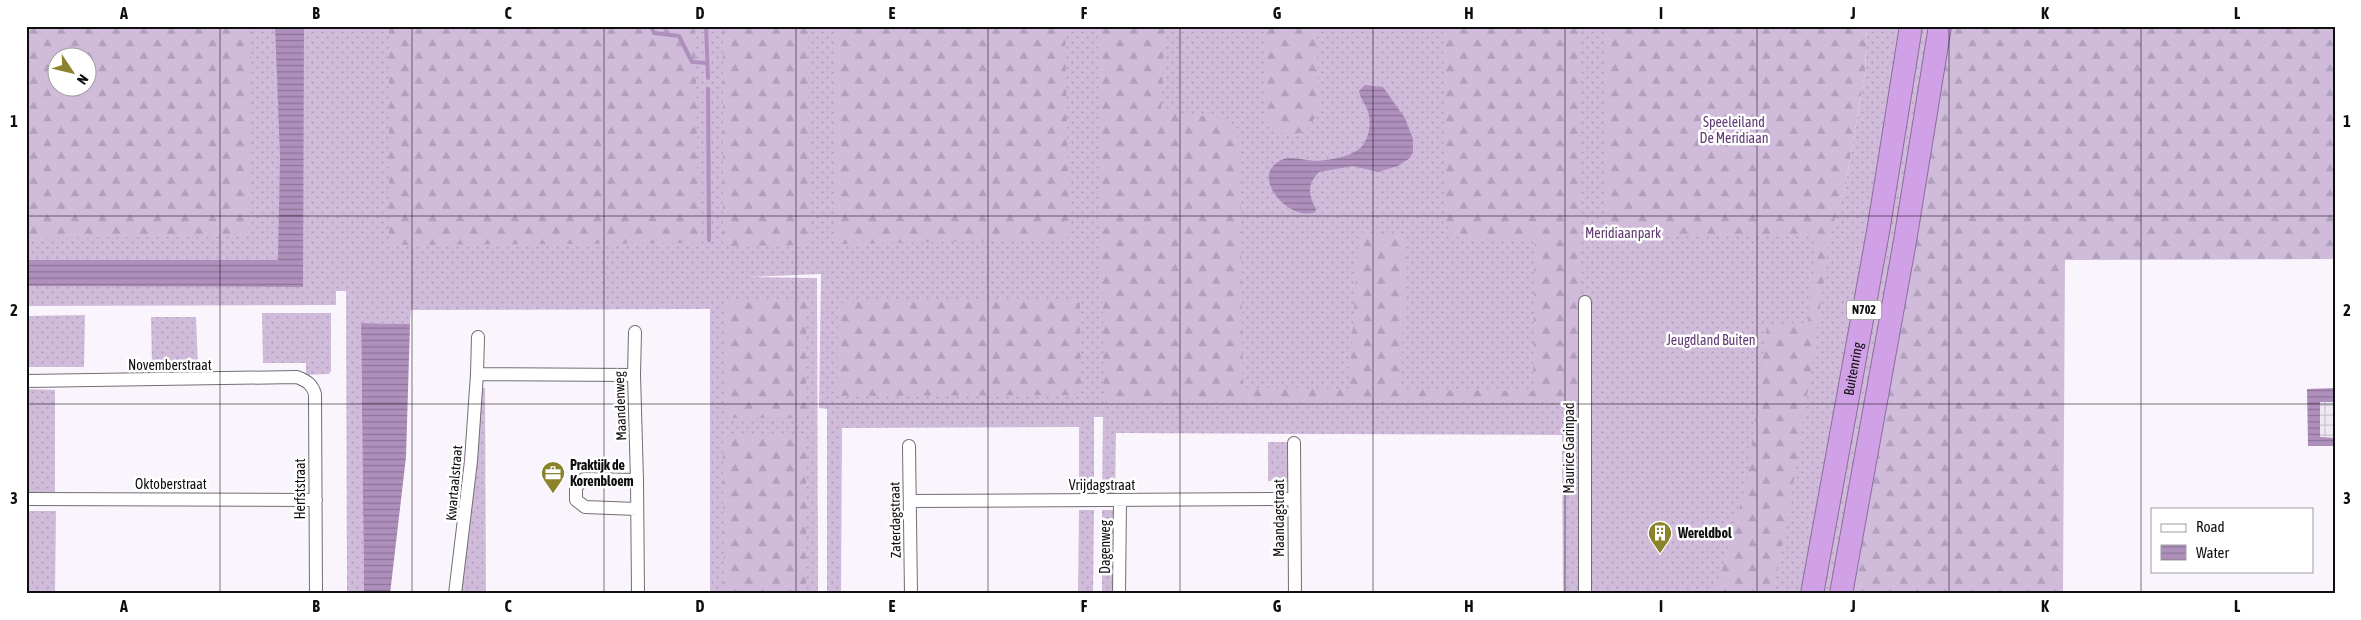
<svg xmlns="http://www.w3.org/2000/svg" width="2361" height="620" font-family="'Asap Condensed',sans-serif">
  <defs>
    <pattern id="industrial-grid" width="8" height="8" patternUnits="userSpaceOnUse" patternTransform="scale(1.25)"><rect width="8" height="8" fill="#f0e7f4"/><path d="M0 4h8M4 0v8" fill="none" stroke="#cdc5d0"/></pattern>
    <pattern id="grass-dots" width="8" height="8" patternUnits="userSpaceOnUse" patternTransform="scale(1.25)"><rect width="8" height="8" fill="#d0bbdb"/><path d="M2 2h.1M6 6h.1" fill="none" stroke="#b1a0bb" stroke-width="1.8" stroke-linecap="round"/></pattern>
    <pattern id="forest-firs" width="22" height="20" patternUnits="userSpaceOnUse" patternTransform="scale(1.25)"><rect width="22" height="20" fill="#d0bbdb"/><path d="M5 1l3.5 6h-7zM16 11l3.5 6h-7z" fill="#b1a0bb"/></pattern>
    <pattern id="water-rules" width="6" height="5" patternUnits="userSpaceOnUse" patternTransform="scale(1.25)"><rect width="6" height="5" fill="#af90bd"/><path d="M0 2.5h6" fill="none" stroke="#8d7498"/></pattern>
  </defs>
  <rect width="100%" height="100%" fill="#faf5fc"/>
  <path fill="url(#industrial-grid)" d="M2320,402H2335V438H2320Z"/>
  <path fill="url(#grass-dots)" fill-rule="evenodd" d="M26,26H1865L1837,212L1845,188L1865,72L1867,26H1905L1803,594H1563L1562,435L1116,433L1115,497H1102L1103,417H1094V497H1079V427L842,428L841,594H827V409L819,408L821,274L750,277L817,278L818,594H806V437L724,555V594H710V309L411,310L410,324L361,323L364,594H347L346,291H336V305L26,306ZM58,58H88V88H58Z
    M1918,26H1934L1836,594H1819Z
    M262,313H331V371L329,374L306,375V363H263Z
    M85,315L84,367H26V316Z
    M151,317H196L198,367H152Z
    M480,388H485L486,594H460Z
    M26,389L55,390V492H26Z
    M1268,442H1287L1288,482L1268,481Z
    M1079,510H1094L1093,594H1078Z
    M1102,510H1115L1114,594H1102Z
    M26,511H56L55,594H26Z"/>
  <path fill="url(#forest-firs)" fill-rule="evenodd" d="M26,26H251L248,236L26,238ZM58,58H88V88H58Z
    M389,26H695L699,243L393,245L389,242Z
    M723,26H808L809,245L723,246Z
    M836,26H1065L1069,232L1067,239L843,244L836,241Z
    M1098,26H1165L1161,111L1221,118L1240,140L1243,388L1349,389L1359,232L1406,236L1401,389L1533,391L1535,239L1462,238L1452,233L1446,222L1443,26H1580L1579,402L1104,403Z
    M1264,26H1317L1318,108C1312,136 1286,144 1267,121Z
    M1606,26H1867L1865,72L1845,188L1829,237L1816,339L1787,524L1772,594H1715L1747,482L1767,326L1808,323L1817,236L1606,234Z
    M1946,26H2335V259L2065,260L2063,594H1848Z
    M806,300V418H725V301Z
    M880,301H1076L1080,303L1081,395L841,396L837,394L838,303Z
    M751,436L806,437V594H724L723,437Z"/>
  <path fill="url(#water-rules)" d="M275,26H304L303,287L26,286V260H278L280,157Z
    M1365,85L1383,87L1405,118L1413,139V152L1410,158L1398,166L1378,172L1353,166L1319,172C1307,185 1308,194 1316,209L1315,212C1293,222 1255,184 1274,165C1287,152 1302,161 1317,161C1331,160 1355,156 1363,145C1371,134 1372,116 1365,105C1362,99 1360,97 1359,91Z
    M361,323L410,324L406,457L390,594H364Z
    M2335,388V402H2320V437L2335,438V446H2308L2307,389Z"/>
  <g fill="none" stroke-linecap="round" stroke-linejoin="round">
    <path stroke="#af90bd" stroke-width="4" d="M651,26L654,33L679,36L692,62L707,63
      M706,26L708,78
      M708,89L709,240"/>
    <g stroke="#726e74" stroke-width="14">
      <path id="street" d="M635,332L634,375L637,480L638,594
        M477,374L478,337
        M26,381L297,377C307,381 312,384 315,394L316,594
        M1294,443L1295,594
        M909,446L911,594
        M26,499L316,500
        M910,501L1294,499
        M637,509L585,507L576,500V487L584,479L637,480
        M455,594L471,461L477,374L634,375
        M1119,594L1120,500
        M1585,594V302"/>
    </g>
    <g stroke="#8c6d9b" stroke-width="24">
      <g id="highway">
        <path id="s1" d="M1812,594L1878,232L1911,26"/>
        <path d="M1841,594L1905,241L1940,26"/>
      </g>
    </g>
    <use href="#street" stroke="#fff" stroke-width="12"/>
    <use href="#highway" stroke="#d0a1e6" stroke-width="22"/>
  </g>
  <path fill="none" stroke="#0e0d0f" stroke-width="1" stroke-opacity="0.55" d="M220,26V594M412,26V594M604,26V594M796,26V594M988,26V594M1180,26V594M1373,26V594M1565,26V594M1757,26V594M1949,26V594M2141,26V594M26,216H2335M26,404H2335"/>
  <defs>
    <g id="office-pin" transform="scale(1.25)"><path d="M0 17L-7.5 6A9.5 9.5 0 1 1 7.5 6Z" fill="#8a832b" stroke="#fff"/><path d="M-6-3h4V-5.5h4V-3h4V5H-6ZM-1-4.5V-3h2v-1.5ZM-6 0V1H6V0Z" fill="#fff"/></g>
    <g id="building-pin" transform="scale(1.25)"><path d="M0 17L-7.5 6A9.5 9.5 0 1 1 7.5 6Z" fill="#8a832b" stroke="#fff"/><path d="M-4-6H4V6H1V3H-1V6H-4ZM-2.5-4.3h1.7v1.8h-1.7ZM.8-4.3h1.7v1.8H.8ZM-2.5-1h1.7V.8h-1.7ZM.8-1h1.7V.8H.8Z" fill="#fff"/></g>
  </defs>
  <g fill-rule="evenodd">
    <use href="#office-pin" x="553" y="473"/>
    <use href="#building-pin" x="1660" y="533"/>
  </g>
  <g text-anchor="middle" stroke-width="5" stroke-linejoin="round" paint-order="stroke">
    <rect fill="#fff" stroke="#565657" stroke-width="1" x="1846.5" y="300.5" width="35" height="19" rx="4"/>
    <g font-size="12" font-weight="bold" fill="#0e0d0f">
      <text x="1864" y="314">N702</text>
    </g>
    <g font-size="14" fill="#623a74" stroke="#fff">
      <text x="1734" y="127">Speeleiland<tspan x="1734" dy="16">De Meridiaan</tspan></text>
      <text x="1623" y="238">Meridiaanpark</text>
      <text x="1711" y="345">Jeugdland Buiten</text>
    </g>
    <g font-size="14" fill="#0e0d0f" stroke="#fff">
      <text x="170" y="370">Novemberstraat</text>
      <text dy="5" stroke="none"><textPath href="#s1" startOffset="229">Buitenring</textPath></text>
      <text transform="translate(620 406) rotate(-92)" y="5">Maandenweg</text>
      <text transform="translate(1569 448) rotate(-90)" y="5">Maurice Garinpad</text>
      <text transform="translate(454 483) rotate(-85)" y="5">Kwartaalstraat</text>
      <text x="171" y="489">Oktoberstraat</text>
      <text x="1102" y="490">Vrijdagstraat</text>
      <text transform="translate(300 489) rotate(-90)" y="5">Herfststraat</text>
      <text transform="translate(1279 518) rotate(-90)" y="5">Maandagstraat</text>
      <text transform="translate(895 520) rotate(-91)" y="5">Zaterdagstraat</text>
      <text transform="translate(1105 547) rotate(-90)" y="5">Dagenweg</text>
    </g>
    <g font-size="14" font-weight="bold" fill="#0e0d0f" stroke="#fff" text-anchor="start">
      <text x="570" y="470">Praktijk de<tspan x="570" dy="16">Korenbloem</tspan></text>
      <text x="1678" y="538">Wereldbol</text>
    </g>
  </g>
  <rect width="2361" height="620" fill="none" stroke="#ffffff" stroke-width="55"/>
  <rect x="2151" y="508" width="162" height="65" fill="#ffffff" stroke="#9f9e9f"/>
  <rect x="2161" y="524" width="25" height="8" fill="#ffffff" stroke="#9f9e9f"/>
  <text x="2196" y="532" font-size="15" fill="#0e0d0f">Road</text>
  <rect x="2161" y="545" width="25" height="15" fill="url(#water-rules)" stroke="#9f9e9f"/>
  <text x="2196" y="558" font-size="15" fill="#0e0d0f">Water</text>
  <g transform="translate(72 72) rotate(125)"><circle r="24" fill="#ffffff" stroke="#9f9e9f"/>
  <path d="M0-4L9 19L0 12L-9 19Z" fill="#8a832b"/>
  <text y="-8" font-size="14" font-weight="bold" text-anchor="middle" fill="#0e0d0f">N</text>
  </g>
  <rect x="28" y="28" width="2306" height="564" fill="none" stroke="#0e0d0f" stroke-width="2"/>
  <g font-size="16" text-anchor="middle" font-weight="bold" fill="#0e0d0f">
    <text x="124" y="19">A</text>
    <text x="316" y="19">B</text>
    <text x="508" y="19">C</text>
    <text x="700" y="19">D</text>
    <text x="892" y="19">E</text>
    <text x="1084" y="19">F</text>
    <text x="1277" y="19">G</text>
    <text x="1469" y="19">H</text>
    <text x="1661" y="19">I</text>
    <text x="1853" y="19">J</text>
    <text x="2045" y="19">K</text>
    <text x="2237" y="19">L</text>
    <text x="14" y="127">1</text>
    <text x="2347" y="127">1</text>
    <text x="14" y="316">2</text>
    <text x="2347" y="316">2</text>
    <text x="14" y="504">3</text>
    <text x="2347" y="504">3</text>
    <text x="124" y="612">A</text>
    <text x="316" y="612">B</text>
    <text x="508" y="612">C</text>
    <text x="700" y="612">D</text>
    <text x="892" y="612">E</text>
    <text x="1084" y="612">F</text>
    <text x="1277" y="612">G</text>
    <text x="1469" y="612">H</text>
    <text x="1661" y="612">I</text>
    <text x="1853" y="612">J</text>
    <text x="2045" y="612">K</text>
    <text x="2237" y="612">L</text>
  </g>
</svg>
